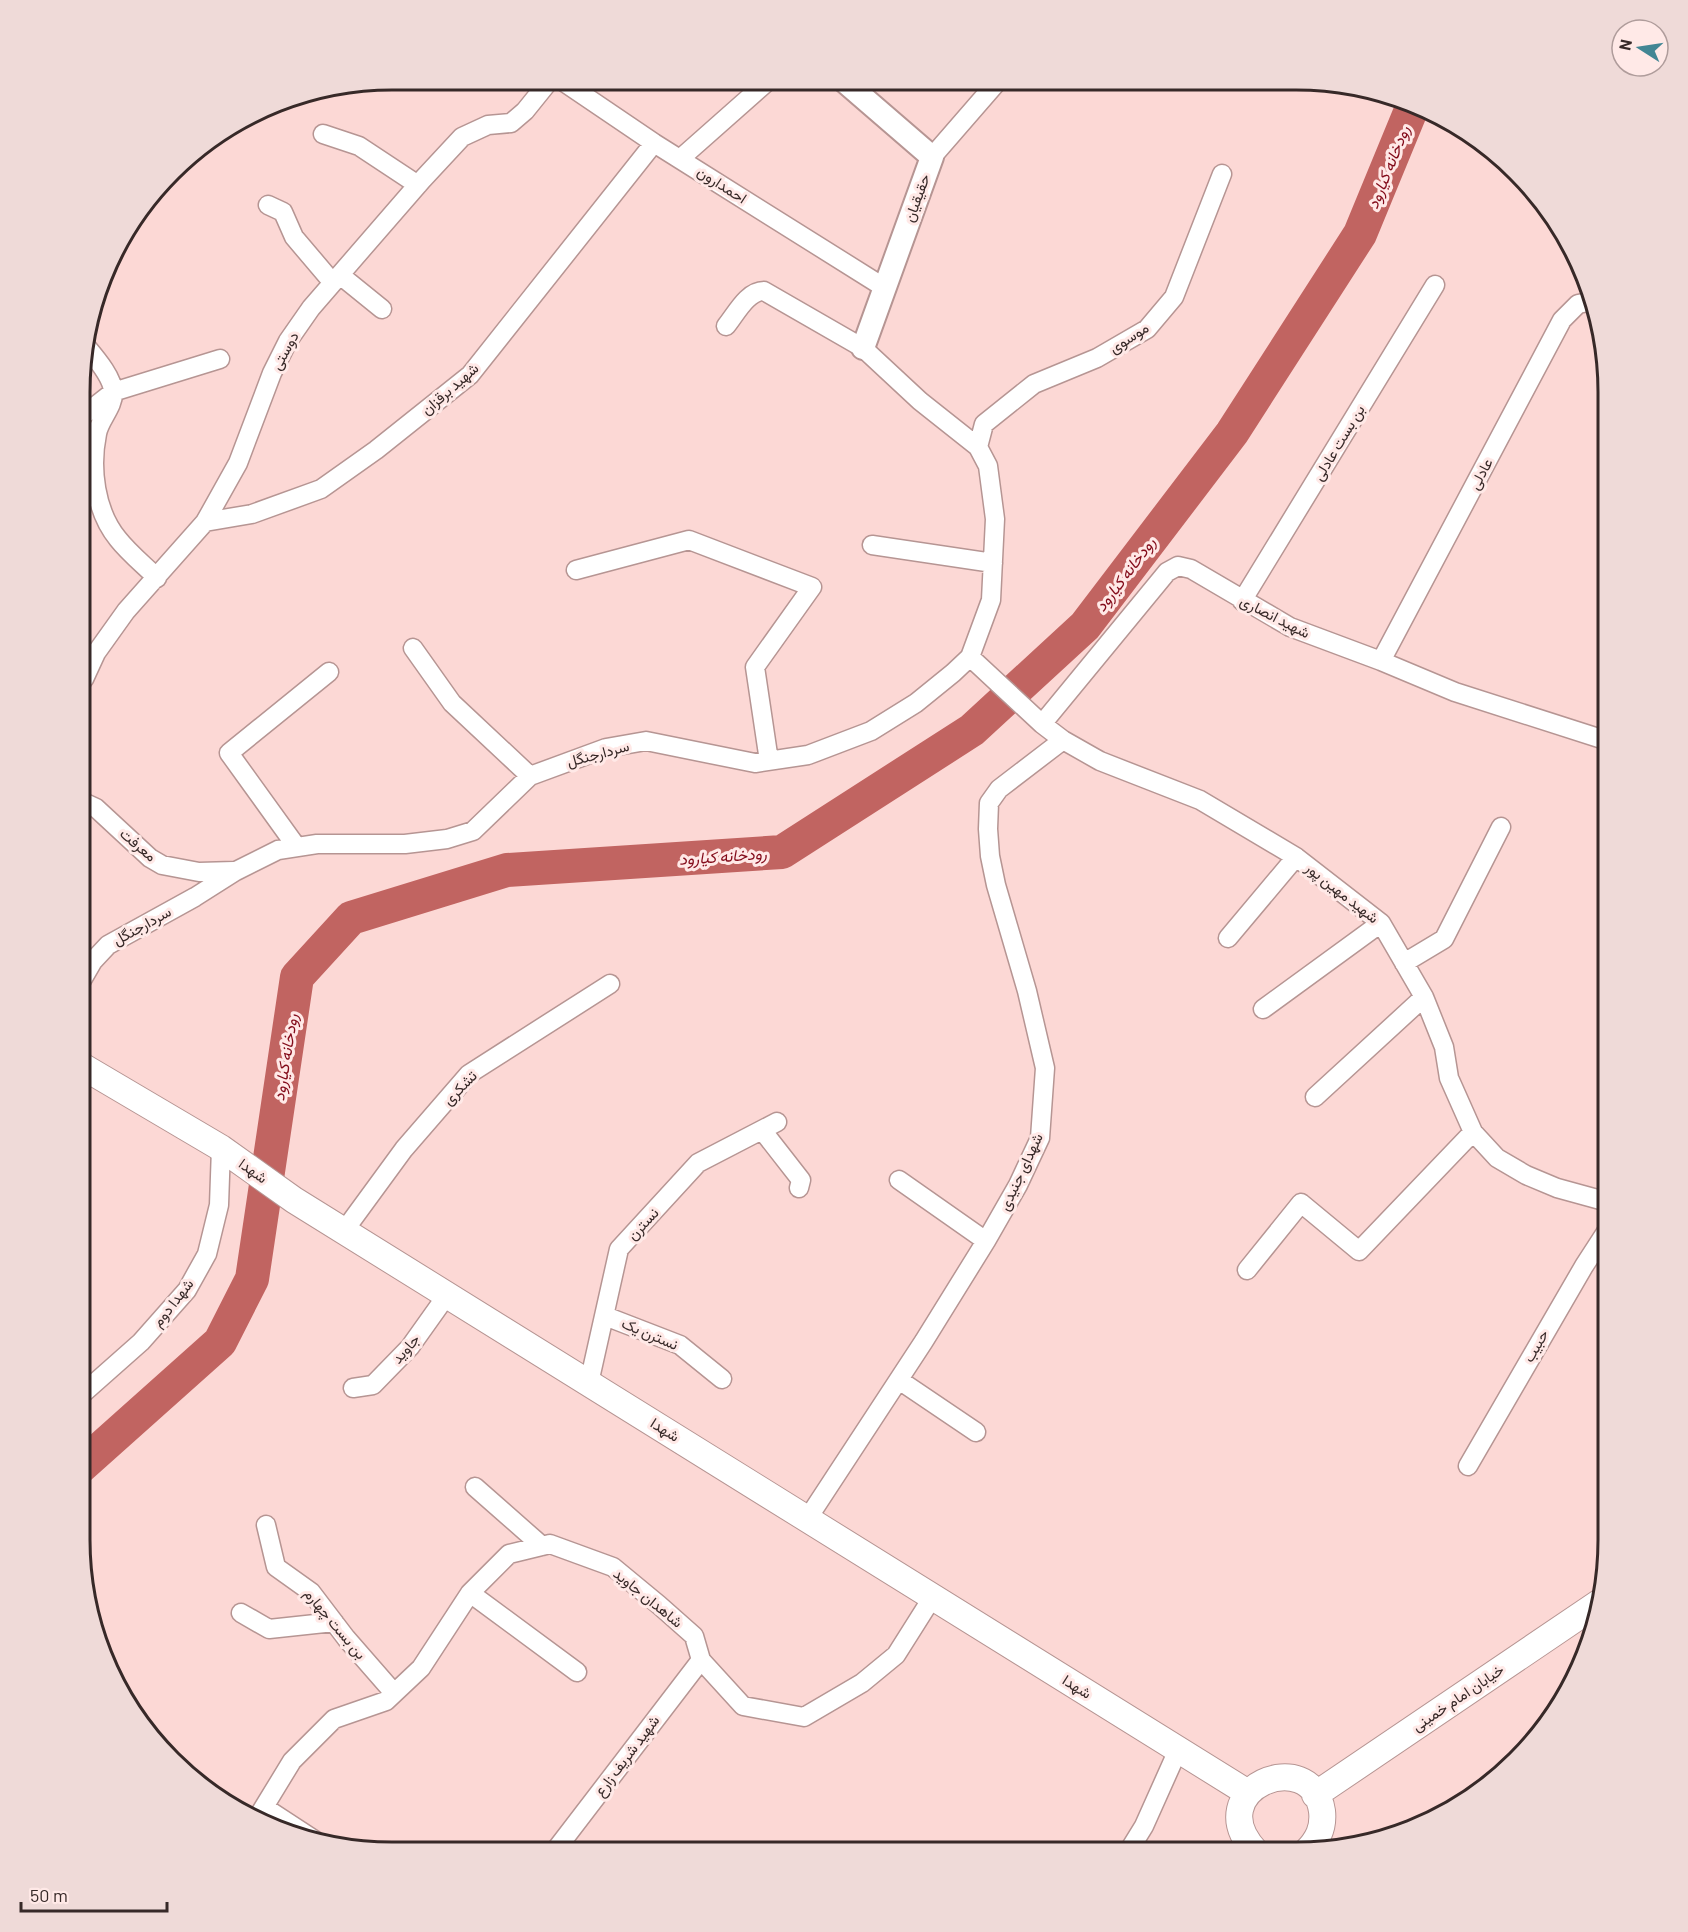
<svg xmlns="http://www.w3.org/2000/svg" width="1688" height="1932" font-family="Barlow,Vazirmatn,sans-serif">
  <rect width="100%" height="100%" fill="#fcd8d5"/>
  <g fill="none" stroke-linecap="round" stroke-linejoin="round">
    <path stroke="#c16461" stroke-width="34" d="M80,1467L220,1342L252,1279L297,977L351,918L507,870L782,852L972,730L1085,626L1232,433L1360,234L1414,103"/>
    <g stroke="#b69593" stroke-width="21">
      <path id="minor" d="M561,80L654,143L885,288
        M323,134L359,146L418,185
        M932,157L998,81
        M681,158L768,81
        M268,205L283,212L294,237L333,283
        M340,275L382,309
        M85,345C94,356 113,377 113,392C114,407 99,420 97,434C90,468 95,511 118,539C129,553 144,565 157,578
        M85,414L113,392L220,359
        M978,447L984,424L1034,384L1097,358L1147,329L1174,297L1222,174
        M205,522L252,514L321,489L376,450L470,375L654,143
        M872,545L993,563
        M576,570L689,540L812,587L755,667L769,761
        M1242,601L1435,285
        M413,648L452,703L530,776
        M970,657L1042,724L1063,740L1100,761L1200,800L1296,857L1381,923L1424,997L1444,1047L1449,1078L1473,1132L1497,1158L1526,1175L1557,1188L1608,1202
        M1381,661L1562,320L1578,304L1594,301
        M84,679L96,653L126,611L205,522L238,463L272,373L288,341L311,308L422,180L462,137L488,125L511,123L525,111L550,80
        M1042,724L1167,572L1178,566L1191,569L1290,627L1381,661L1455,692L1608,741
        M83,802L96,808L150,858L162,865L199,872L234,871
        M296,846L229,753L329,672
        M1228,938L1296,857
        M1404,963L1444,939L1501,827
        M82,980L93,961L108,945L195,897L236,871L278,850L317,844H405L447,839L473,831L530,776L606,748L646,741L755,763L808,755L871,731L916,703L953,673L970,657L991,600L995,519L988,466L978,447L920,401L863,348L764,291C747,291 736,314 726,326
        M1263,1009L1381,923
        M1315,1097L1424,997
        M762,1130L801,1180L799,1188
        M899,1180L986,1241
        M344,1231L404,1149L469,1074L610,984
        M1247,1270L1301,1203L1359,1251L1473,1132
        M605,1316L680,1345L722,1379
        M899,1380L976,1432
        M589,1383L619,1249L698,1163L777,1122
        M353,1388L373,1385L410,1347L447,1295
        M80,1396L141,1342L187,1290L207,1254L219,1205L221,1148
        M1468,1466L1584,1266L1608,1229
        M475,1487L542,1546
        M808,1518L924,1341L986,1241L1018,1185L1040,1138L1045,1068L1027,991L996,885L990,856L988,829L989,803L999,789L1063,740
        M266,1525L276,1567L311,1592L346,1638L394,1693
        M470,1593L577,1672
        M241,1613L269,1629L334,1622
        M264,1807L316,1841
        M256,1820L292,1761L334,1719L386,1701L421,1668L470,1593L509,1554L550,1544L613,1567L659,1605L694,1636L701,1660L743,1706L804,1717L862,1683L896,1655L932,1598
        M554,1852L701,1660
        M1128,1852L1144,1826L1178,1750"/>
    </g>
    <g stroke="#b69593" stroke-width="26">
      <path id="tertiary" d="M844,81L932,157L863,348"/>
    </g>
    <g stroke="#b69593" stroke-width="28">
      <path id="secondary" d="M82,1066L221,1148L294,1200L1248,1793
        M1315,1795L1600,1602
        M1256,1852C1197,1789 1312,1743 1322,1811C1324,1828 1318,1840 1306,1852"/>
    </g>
    <use href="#minor" stroke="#fff" stroke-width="18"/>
    <use href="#tertiary" stroke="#fff" stroke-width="22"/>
    <use href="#secondary" stroke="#fff" stroke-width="26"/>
  </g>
  <g text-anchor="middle" stroke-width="6" stroke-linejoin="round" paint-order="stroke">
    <g font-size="15" fill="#372928" stroke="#ffe9e7">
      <text transform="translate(722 185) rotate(33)" y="5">احمدارون</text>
      <text transform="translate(917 198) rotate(-70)" y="5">حقیقیان</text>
      <text transform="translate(1129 338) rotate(-33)" y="5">موسوی</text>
      <text transform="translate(285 351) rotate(-61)" y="5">دوستی</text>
      <text transform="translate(450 389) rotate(-41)" y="5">شهید برقزان</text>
      <text transform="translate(1339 443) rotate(-59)" y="5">بن بست عادلی</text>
      <text transform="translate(1481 474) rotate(-62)" y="5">عادلی</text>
      <text transform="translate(1275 617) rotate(27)" y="5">شهید انصاری</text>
      <text transform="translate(598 754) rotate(-15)" y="5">سردارجنگل</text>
      <text transform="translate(138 845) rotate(40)" y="5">معرفت</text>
      <text transform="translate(1342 893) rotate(38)" y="5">شهید مهین پور</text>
      <text transform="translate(142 926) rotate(-29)" y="5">سردارجنگل</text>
      <text transform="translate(460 1088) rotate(-46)" y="5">تشکری</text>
      <text transform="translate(253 1171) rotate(35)" y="5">شهدا</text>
      <text transform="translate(1021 1172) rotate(-65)" y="5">شهدای جنیدی</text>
      <text transform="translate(643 1224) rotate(-47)" y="5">نسترن</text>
      <text transform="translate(173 1303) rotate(-52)" y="5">شهدا دوم</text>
      <text transform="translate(650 1334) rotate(23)" y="5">نسترن یک</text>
      <text transform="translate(1536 1346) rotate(-60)" y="5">حبیب</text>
      <text transform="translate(406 1349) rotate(-49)" y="5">جاوید</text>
      <text transform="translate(665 1430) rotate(32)" y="5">شهدا</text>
      <text transform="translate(648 1598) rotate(39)" y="5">شاهدان جاوید</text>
      <text transform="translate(335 1624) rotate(50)" y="5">بن بست چهارم</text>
      <text transform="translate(1077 1687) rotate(32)" y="5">شهدا</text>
      <text transform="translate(1458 1698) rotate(-34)" y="5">خیابان امام خمینی</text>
      <text transform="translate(627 1756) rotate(-53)" y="5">شهید شریف زارع</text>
    </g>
    <g font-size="16" font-style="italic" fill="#830b1a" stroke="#ffe9e7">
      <text transform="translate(1388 167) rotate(-68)" y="6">رودخانه کیارود</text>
      <text transform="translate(1125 574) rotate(-53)" y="6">رودخانه کیارود</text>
      <text transform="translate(723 856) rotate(-4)" y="6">رودخانه کیارود</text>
      <text transform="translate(285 1057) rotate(-81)" y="6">رودخانه کیارود</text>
    </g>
  </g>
  <path d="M0 0H1688V1932H0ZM392 90H1296A302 302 0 0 1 1598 392V1540A302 302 0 0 1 1296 1842H392A302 302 0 0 1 90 1540V392A302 302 0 0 1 392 90Z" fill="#efdad8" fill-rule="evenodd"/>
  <path fill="none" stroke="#372928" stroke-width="3" d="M392 90H1296A302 302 0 0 1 1598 392V1540A302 302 0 0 1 1296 1842H392A302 302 0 0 1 90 1540V392A302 302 0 0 1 392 90Z"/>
  <g transform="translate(1640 48) rotate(282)"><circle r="28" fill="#ffe9e7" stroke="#af9c9b" stroke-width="1.5"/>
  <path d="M0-4.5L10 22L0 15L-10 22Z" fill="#428694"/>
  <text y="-9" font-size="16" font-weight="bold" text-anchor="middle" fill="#372928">N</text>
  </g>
  <path d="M21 1902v9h146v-9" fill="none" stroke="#372928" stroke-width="3"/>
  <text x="30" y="1902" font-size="18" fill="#372928" stroke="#ffe9e7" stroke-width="4.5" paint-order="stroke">50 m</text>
</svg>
